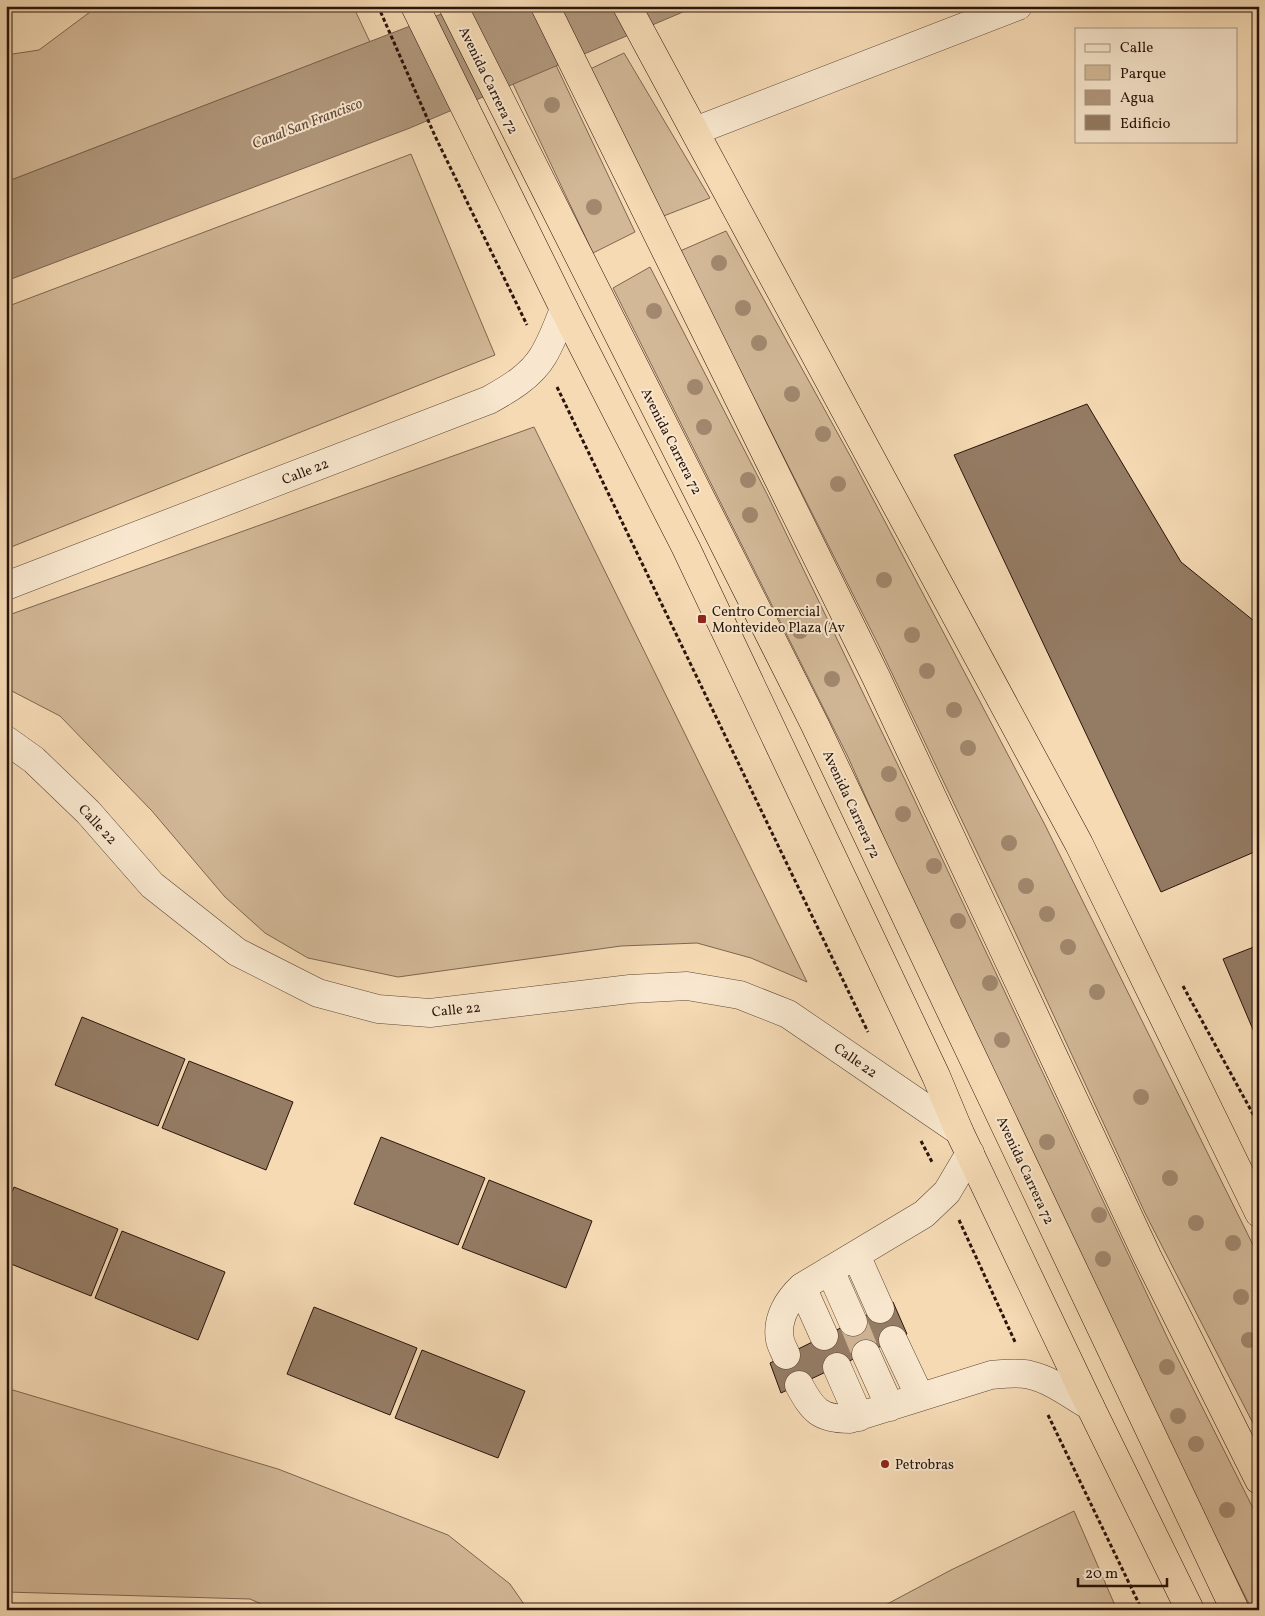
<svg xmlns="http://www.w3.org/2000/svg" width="1265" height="1616" font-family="Vollkorn,serif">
  <rect width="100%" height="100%" fill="#f5dab4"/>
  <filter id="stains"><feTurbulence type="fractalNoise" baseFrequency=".004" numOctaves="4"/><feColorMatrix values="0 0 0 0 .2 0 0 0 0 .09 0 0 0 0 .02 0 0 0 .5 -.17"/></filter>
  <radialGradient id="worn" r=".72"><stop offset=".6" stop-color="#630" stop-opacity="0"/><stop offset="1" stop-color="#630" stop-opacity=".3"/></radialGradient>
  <path fill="#d2b897" stroke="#7e6651" d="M98,6H353L370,42L6,182V55L39,50Z
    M476,6H528L635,232L593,253Z
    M624,53L710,198L661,217L588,70Z
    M411,154L495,355L6,549V307Z
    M726,231L853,461L1045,825L1259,1257V1435L1145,1213L1016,934L879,646L680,251Z
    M650,267L768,496L907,784L1168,1339L1259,1520V1610H1252L1024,1154L848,757L613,288Z
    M534,427L807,982L751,958L697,943L621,946L398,977L308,958L265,933L225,897L152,811L60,716L6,688V616Z
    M6,1388L278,1469L448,1535L510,1584L528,1610H275L250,1599L6,1592Z
    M1074,1511L1117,1610H876L951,1570Z"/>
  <path fill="#b0977b" stroke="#7a634e" d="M462,6H697L410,128L6,281V182Z"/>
  <path fill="#947b63" stroke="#2a140b" d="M1087,404L1181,562L1259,625V850L1161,892L954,455Z
    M1259,945V1038L1257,1039L1223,959Z
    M82,1017L185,1059L158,1126L55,1085Z
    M189,1061L293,1102L266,1170L162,1128Z
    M381,1137L485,1178L458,1245L354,1204Z
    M489,1180L592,1221L566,1288L462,1248Z
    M14,1187L118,1229L91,1296L6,1262V1207Z
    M122,1231L225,1272L198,1340L95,1298Z
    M893,1302L907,1334L781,1393L770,1363Z
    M314,1307L417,1348L390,1415L287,1374Z
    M422,1350L525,1391L498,1458L395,1418Z"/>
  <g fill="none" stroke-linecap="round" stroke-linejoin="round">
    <path stroke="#ccb292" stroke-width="28" stroke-dasharray="28 14" stroke-linecap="butt" d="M853,1322L866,1354"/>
    <g stroke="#5d4635" stroke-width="29">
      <path id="minor" d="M695,131L1018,6
        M6,586L489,400C509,389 531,376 543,356C552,341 558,325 564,309
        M6,740L34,760L88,812L152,885L237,952L318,993L378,1009L430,1013L630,989L687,986L740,995L788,1014L959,1131
        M856,1255L880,1309
        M830,1270L853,1322
        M802,1287L824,1336
        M893,1340L920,1397
        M866,1354L890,1407
        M786,1355C784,1350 781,1345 780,1340C776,1319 788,1300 802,1287L924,1214L947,1192L970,1153
        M837,1367L859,1417
        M799,1385C813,1411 820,1419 850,1419L991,1375C1003,1374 1018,1372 1030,1375C1052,1380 1071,1395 1090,1406"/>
    </g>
    <g stroke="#2a140b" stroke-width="29">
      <path id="highway" d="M415,6L564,309L686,548L936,1076L959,1131L1090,1406L1190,1610
        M453,6L815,725L1235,1610
        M545,6L876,677L1147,1256L1259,1480
        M627,6L1079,844L1259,1213"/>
    </g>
    <path stroke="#2a140b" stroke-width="3" stroke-dasharray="4 2.5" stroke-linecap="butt" d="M378,6L435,136L527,325
      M557,387L868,1032
      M1183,986L1259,1125
      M921,1141L932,1162
      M959,1220L1016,1344
      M1048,1415L1142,1610"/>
    <use href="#minor" stroke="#f8e7ce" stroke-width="28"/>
    <use href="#highway" stroke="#f5dab4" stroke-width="28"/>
  </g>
  <g fill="#a1886e">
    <circle cx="552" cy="105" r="8"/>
    <circle cx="594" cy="207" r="8"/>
    <circle cx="719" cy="263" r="8"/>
    <circle cx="743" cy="308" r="8"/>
    <circle cx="654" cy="311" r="8"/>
    <circle cx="759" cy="343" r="8"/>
    <circle cx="695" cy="387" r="8"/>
    <circle cx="792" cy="394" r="8"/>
    <circle cx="704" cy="427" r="8"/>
    <circle cx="823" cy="434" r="8"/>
    <circle cx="748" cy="480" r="8"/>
    <circle cx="838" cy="484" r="8"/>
    <circle cx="750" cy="515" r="8"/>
    <circle cx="884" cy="580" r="8"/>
    <circle cx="800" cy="631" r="8"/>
    <circle cx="912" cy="635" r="8"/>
    <circle cx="927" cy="671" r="8"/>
    <circle cx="832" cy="679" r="8"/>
    <circle cx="954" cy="710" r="8"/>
    <circle cx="968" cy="748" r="8"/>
    <circle cx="889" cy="774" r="8"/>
    <circle cx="903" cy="814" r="8"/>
    <circle cx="1009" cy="843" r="8"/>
    <circle cx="934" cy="866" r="8"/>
    <circle cx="1026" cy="886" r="8"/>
    <circle cx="1047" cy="914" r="8"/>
    <circle cx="958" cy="921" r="8"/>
    <circle cx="1068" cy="947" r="8"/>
    <circle cx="990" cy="983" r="8"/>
    <circle cx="1097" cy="992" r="8"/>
    <circle cx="1002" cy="1040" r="8"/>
    <circle cx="1141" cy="1097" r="8"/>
    <circle cx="1047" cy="1142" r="8"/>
    <circle cx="1170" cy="1178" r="8"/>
    <circle cx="1099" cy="1215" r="8"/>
    <circle cx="1196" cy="1223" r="8"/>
    <circle cx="1233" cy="1243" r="8"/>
    <circle cx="1103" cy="1259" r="8"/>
    <circle cx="1241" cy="1297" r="8"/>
    <circle cx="1249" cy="1340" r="8"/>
    <circle cx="1167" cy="1367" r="8"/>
    <circle cx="1178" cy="1416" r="8"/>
    <circle cx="1196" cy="1444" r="8"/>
    <circle cx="1227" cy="1510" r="8"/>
  </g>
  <g fill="#8f2418" stroke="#f8e7ce" stroke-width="2">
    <rect x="697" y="614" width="10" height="10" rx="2.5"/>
    <circle cx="885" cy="1464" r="5"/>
  </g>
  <g text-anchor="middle" stroke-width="4" stroke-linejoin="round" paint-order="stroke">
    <g font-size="14" fill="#2a140b" stroke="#f8e7ce">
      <text transform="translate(489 80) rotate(64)" y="5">Avenida Carrera 72</text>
      <text transform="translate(672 441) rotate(63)" y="5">Avenida Carrera 72</text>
      <text transform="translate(305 471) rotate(-21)" y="5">Calle 22</text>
      <text transform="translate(852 804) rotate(65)" y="5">Avenida Carrera 72</text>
      <text transform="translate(98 824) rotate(47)" y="5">Calle 22</text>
      <text transform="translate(456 1009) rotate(-6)" y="5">Calle 22</text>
      <text transform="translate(856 1060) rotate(35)" y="5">Calle 22</text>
      <text transform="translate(1026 1170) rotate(65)" y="5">Avenida Carrera 72</text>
    </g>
    <g font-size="14" fill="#2a140b" stroke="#f8e7ce" text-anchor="start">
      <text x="712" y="616">Centro Comercial<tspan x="712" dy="16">Montevideo Plaza (Av</tspan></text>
      <text x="895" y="1469">Petrobras</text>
    </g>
    <g font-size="15" font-style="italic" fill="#604838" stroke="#f8e7ce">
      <text transform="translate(307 123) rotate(-21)" y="5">Canal San Francisco</text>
    </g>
  </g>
  <rect width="1265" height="1616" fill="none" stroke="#f5dab4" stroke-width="25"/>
  <rect x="8" y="8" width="1250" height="1601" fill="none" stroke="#2a140b" stroke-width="2.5"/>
  <rect x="12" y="12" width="1240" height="1591" fill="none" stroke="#2a140b"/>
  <rect x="1075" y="28" width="162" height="115" fill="#f8e7ce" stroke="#a69380"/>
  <rect x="1085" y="44" width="25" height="8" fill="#f8e7ce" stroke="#a69380"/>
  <text x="1120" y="52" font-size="15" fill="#2a140b">Calle</text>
  <rect x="1085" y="65" width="25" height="15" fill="#d2b897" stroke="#a69380"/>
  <text x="1120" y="78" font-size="15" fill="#2a140b">Parque</text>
  <rect x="1085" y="90" width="25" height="15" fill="#b0977b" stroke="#a69380"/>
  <text x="1120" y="102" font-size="15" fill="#2a140b">Agua</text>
  <rect x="1085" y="115" width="25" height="15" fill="#947b63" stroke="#a69380"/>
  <text x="1120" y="128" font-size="15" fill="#2a140b">Edificio</text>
  <path d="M1078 1578v8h89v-8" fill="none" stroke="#2a140b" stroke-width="2.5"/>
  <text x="1085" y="1578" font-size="15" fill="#2a140b" stroke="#f8e7ce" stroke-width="4" paint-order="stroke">20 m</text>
  <rect width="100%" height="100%" filter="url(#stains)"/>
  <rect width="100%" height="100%" fill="url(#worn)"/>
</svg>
